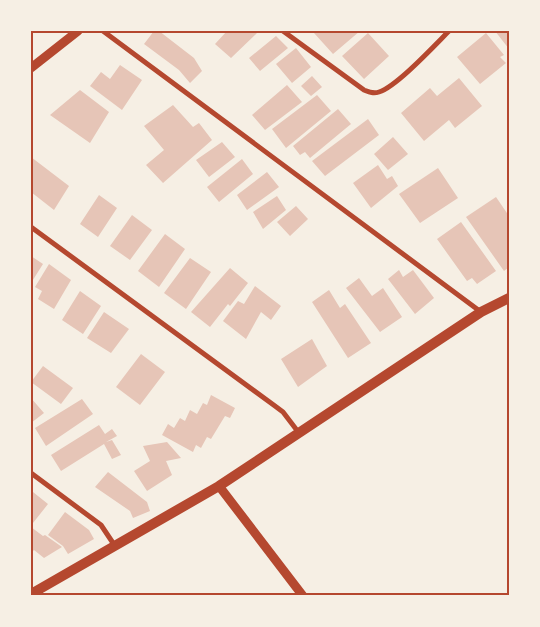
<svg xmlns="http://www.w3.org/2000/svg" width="540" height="627" font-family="'PT Serif',serif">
  <rect width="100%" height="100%" fill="#f6efe4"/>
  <path fill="#e6c5b7" d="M154,31H159L194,58L202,71L190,83L179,70L144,44Z
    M227,31H255L257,33L231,58L215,44Z
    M317,31H360L333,54L314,33Z
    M495,31H509V49Z
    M368,33L389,56L364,79L342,56Z
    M486,33L504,55L500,57L506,63L480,84L457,57Z
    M276,36L288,48L260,71L249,58Z
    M296,48L311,67L292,83L276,64Z
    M120,65L142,80L122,110L90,86L101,72L110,79Z
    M312,76L322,87L311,96L301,86Z
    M459,78L482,106L455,128L449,120L424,141L401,113L430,88L437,96Z
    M287,85L302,102L265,130L252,115Z
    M80,90L109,112L90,143L50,115Z
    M317,95L331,111L286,148L272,129Z
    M173,105L193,127L199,123L212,140L163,183L146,165L164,150L144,126Z
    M338,109L351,124L310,158L305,152L300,155L293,146Z
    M368,119L379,135L325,176L312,161Z
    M393,137L408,154L388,170L374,154Z
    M222,142L235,157L209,177L196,160Z
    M31,157L69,186L54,210L31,192Z
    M242,159L253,174L219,202L207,187Z
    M378,165L387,179L392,176L398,186L371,208L353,183Z
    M438,168L458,198L420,223L399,194Z
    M267,172L279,187L247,210L237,195Z
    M99,195L117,208L98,237L80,224Z
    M277,196L286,210L263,229L253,212Z
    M496,197L509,216V267L504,271L466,217Z
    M296,206L308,219L290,236L277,222Z
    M132,215L152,230L130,260L110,246Z
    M461,222L496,271L477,284L472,278L467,281L437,239Z
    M165,234L185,249L159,287L138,271Z
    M31,256L43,264L31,283Z
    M190,258L211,272L186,309L164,293Z
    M49,264L71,280L54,309L38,299L42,291L35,287Z
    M230,268L248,283L230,306L228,304L210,327L191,312Z
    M399,270L403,277L413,270L434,298L415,314L388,279Z
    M359,278L372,296L383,288L402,317L380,332L346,288Z
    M255,286L281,306L271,320L261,312L246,339L223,321L238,301L244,304Z
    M329,290L340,308L345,304L371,343L348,358L312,302Z
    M80,291L101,306L83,334L62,320Z
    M104,312L129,329L111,353L87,338Z
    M312,339L327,366L298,387L281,359Z
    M141,354L165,372L140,405L116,387Z
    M43,366L73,388L61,404L31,382Z
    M211,395L235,408L230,418L225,416L211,439L207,437L201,448L196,445L193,452L162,435L168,424L174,428L180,418L185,421L190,410L197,414L203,403L207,405Z
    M31,398L44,413L31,423Z
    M82,399L93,414L46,446L35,428Z
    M99,425L105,434L112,429L117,436L106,442L112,440L121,455L112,459L104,444L61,471L51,455Z
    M167,442L181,458L166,461L172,475L147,491L134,471L150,461L143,446Z
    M108,472L147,502L150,511L133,518L130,511L95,487Z
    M33,492L48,504L33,523L31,521Z
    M65,512L89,530L94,539L68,554L63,546L48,535Z
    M31,527L43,536L45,535L62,547L44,558L34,550L31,553Z"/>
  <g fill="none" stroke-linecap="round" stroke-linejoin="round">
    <path stroke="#b5482f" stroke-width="5" d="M103,31L481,312
      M283,31L364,90C369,92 373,94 379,92C397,86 434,46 449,31
      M31,227L275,406L283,412L299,433
      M31,473L101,525L115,546"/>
    <path stroke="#b5482f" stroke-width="9" d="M31,68L78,31
      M219,486L303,596"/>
    <path stroke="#b5482f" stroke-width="10" d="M31,594L219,486L481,312L509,298"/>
  </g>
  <rect width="540" height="627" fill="none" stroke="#f6efe4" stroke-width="65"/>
  <rect x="32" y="32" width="476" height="562" fill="none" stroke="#b5482f" stroke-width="2"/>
</svg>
